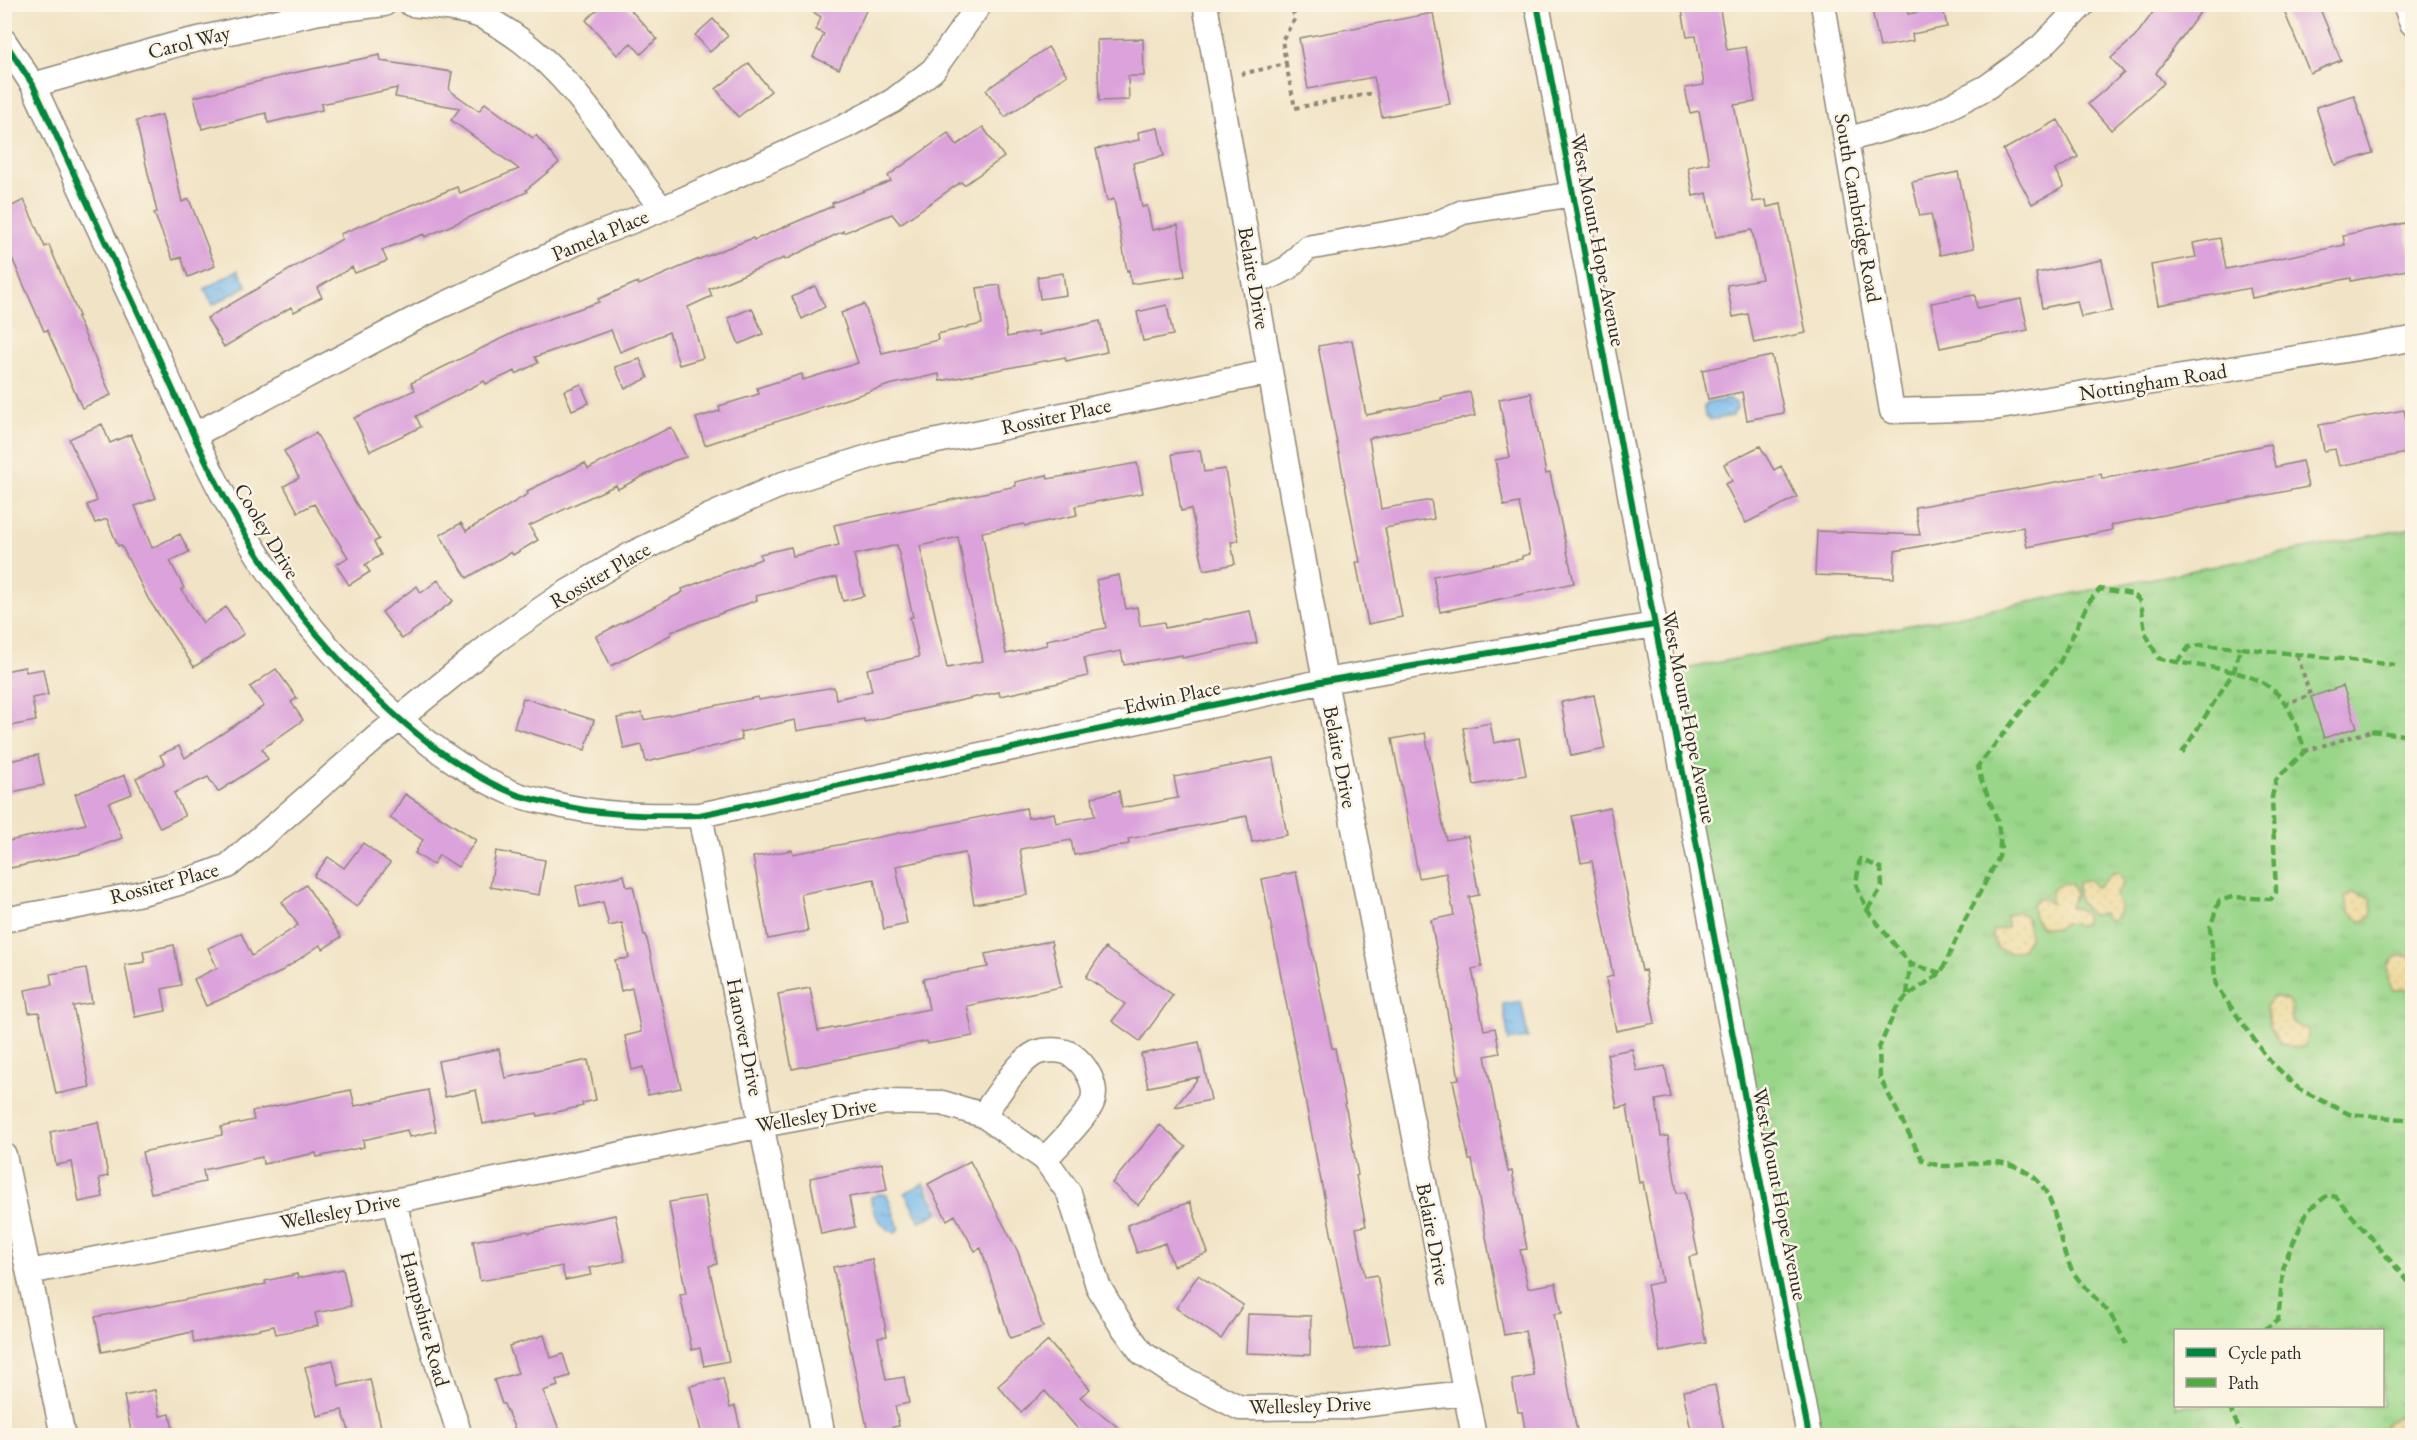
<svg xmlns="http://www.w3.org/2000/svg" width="2417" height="1440" font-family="'EB Garamond',serif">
  <defs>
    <pattern id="grass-tufts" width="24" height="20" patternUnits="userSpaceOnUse" patternTransform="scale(1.5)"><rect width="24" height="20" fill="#9ad68a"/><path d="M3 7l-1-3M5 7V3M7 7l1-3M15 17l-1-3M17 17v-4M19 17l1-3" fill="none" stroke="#85b877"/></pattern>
    <pattern id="sand-dots" width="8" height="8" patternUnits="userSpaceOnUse" patternTransform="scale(1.5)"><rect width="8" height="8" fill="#eeda9e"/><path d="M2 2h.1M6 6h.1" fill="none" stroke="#cb8" stroke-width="1.8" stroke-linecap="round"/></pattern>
    <pattern id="water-ripples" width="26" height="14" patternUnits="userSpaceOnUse" patternTransform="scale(1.5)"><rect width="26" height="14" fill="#77b9ec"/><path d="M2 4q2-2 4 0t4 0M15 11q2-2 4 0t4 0" fill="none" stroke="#6297bf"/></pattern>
  </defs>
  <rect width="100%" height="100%" fill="#fcf5e5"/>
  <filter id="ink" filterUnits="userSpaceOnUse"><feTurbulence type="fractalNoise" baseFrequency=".0167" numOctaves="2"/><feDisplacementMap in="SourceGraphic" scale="12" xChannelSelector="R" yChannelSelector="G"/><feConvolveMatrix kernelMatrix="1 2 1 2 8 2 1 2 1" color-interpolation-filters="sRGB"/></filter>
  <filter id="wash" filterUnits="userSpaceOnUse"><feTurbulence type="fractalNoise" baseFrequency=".008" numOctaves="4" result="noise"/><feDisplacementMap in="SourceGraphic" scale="24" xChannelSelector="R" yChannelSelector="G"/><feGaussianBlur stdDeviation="1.35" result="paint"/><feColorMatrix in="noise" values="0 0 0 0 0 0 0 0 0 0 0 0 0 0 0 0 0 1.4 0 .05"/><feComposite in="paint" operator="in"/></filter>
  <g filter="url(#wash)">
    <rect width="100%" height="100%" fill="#f1e3c5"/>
    <path fill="url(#grass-tufts)" stroke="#62805a" stroke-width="1.5" fill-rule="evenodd" d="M2412,528V1435H1808L1663,673ZM2176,1330H2382V1406H2176Z"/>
    <path fill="url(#sand-dots)" stroke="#8c8264" stroke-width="1.5" d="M2112,873H2119L2124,883L2115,896C2122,905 2122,913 2112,920L2105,918L2104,914L2091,915C2081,904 2075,898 2078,883L2084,880H2090L2095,887H2099Z
      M2063,883L2071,884L2075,893L2070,907L2079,909L2085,915V923L2079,925L2064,923L2057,929L2042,927L2035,919L2031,906L2038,899H2044L2051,904V890Z
      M2352,893L2371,898L2372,913L2366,920L2361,921L2349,912L2345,898Z
      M2018,911L2026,917L2030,936L2022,949L2010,953L1998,949L1992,937L1993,930L2007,928L2006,916Z
      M2397,956H2412V989L2394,990L2388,978V964Z
      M2272,997C2303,997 2284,1015 2294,1023C2298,1026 2304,1027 2308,1030L2305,1046L2294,1048L2280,1044L2270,1027L2266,1006Z
      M2400,1415L2412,1417V1435H2384L2386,1423Z"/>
    <path fill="url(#water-ripples)" stroke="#51728c" stroke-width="1.5" d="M238,270L247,286L213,305L204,289Z
      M1730,399L1736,403L1737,408L1732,416L1710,420L1705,417L1704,407L1707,403Z
      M1521,1001L1528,1038L1509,1041L1503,1004Z
      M924,1183L939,1212L920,1222L905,1193Z
      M879,1194L887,1195L899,1228L896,1233C882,1228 871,1213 871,1197Z"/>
    <g id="blocks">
      <path fill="#dba2db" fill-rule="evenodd" d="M604,4H625L657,39L641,54L631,43L617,55L586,20Z
        M801,4H869L839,69L813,57L824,34L816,30L821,17Z
        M1681,4H1719L1727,50L1746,47L1755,102L1734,105L1753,202L1766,200L1767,207L1781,204L1806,333L1754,343L1748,314L1733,317L1727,285L1762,279L1752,230L1716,237L1707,193L1693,196L1688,167L1709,163L1699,111L1690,113L1685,88L1704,85L1696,36L1687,37Z
        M1898,4H1906L1908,14L1943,7L1947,27L1912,34L1913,41L1880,47L1872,10Z
        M2159,4H2206L2156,73L2164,83L2111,130L2088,104L2124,73L2111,58L2135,37Z
        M2281,4H2318L2341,60L2310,73Z
        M1433,13L1450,104L1382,117L1374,77L1308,89L1299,38Z
        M713,19L728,36L710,52L695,35Z
        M1143,39L1144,76H1128L1129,100L1099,101L1097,40Z
        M1048,47L1067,75L1005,117L986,90Z
        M380,55L381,61L452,72L449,90L479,111L485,103L533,138L536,135L559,163L526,190L527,192L425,237L424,234L382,250L387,261L355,273L352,267L317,288L322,297L294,312L291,307L224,347L207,318L342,239L340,234L457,187L460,193L519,169L451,120L460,108L395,97L397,88L321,104L322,110L268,123L266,113L202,129L194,97L293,73Z
        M749,63L771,91L738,117L716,89Z
        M2354,95L2373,153L2335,165L2316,107Z
        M162,115L182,202L189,199L215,266L188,277L181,257L173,260L154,213L157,212L136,121Z
        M2058,120L2078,157L2055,170L2064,187L2032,204L2003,150Z
        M983,127L1004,157L964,185L961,182L900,224L892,214L843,233V231L785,260L784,258L709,289L712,296L688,307L703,358L679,365L669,332L620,352L611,330L535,357L538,363L516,374L515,371L486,384L484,381L416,416L421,427L370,451L354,418L415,390L411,383L523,328L599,302L598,299L638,282L639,285L697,260L753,238L754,240L833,206L832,203L891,181L888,176L948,133L957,145Z
        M1158,128L1164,156L1133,163L1142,207L1147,206L1152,230L1178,225L1185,276L1131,284L1129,270L1127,271L1114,199L1107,201L1096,149L1139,140L1138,132Z
        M1958,172L1974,248L1940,255L1931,214L1920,216L1912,182Z
        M24,200L45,247L49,245L79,316L77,317L111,395L82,408L47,330L44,331L4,240V210Z
        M2405,223L2412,269L2351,281V278L2252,298L2250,288L2158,305L2151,265L2196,257L2193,243L2220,238L2226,269L2345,245L2343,235Z
        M2102,260L2112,311L2081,317L2077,301L2042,308L2036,273Z
        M1063,273L1066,295L1040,299L1037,277Z
        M1000,285L1007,337L1038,331L1039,335L1100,321L1107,352L1066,361L1065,357L940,381L939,374L889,385L705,445L696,418L720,411L719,406L759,394L757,388L802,374L803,380L858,363L841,313L864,304L882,353L938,340L937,334L982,324L977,288Z
        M815,286L825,307L802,319L792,297Z
        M1975,295L1977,308L2021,299L2028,330L1940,348L1931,303Z
        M1167,305L1173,335L1143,341L1137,312Z
        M752,308L763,334L739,344L728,318Z
        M1352,340L1366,415L1442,400L1441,398L1470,392L1475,416L1369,438L1381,509L1431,500L1434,519L1385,528L1402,617L1368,624L1356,562H1360L1318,346Z
        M1772,356L1784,413L1747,420L1742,392L1708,399L1702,370Z
        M640,359L648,378L625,389L615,367Z
        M581,384L589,403L572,410L564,391Z
        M1531,393L1546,474L1550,473L1574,583L1440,612L1433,576L1522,559V556L1530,554L1519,503L1504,506L1495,460L1510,457L1499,399Z
        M2404,410L2412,452L2339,466L2335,449L2324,451L2319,425Z
        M102,424L110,443L131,434L141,458L140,459L156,498L135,506L152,548L180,534L189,552L170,561L184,588L181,589L203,623L226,607L244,634L194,667L149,600L121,545L118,546L107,519L95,523L87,505L97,501L69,439Z
        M671,427L686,457L673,461L618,489L616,485L529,526L538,540L513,555L511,552L467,578L440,535L461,523L466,531L528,494L527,491L585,463L588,469Z
        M316,433L355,502L379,539L374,542L381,555L365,565L370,572L349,585L336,565L348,557L314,504L298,512L284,486L299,478L284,451Z
        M2270,444L2275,467L2302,461L2308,487L2111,525L2112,530L2027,547L2023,527L1895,551L1894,578L1815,575L1817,531L1920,535L1915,507L2101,474L2102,479Z
        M1760,446L1774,470L1781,466L1797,497L1746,523L1725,484L1732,481L1724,464Z
        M1200,450L1204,472L1225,469L1233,517L1239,541L1231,542L1235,564L1204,570L1191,509L1181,511L1172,454Z
        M1137,463L1143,493L1075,506L1077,515L1025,526L1024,524L982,532L1006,654L1047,645L1046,640L1106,628L1096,580L1119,575L1126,609L1137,607L1140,626L1164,622L1165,628L1250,611L1257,643L1182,658V655L1124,665L1121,651L1084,658L1088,676L1033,689L1000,696L999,692L864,722V719L797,731L795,720L740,732L742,740L646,762L642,745L624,749L617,718L642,713L644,720L758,697L759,700L834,687L836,699L872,691L867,669L919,657L910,617H913L897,545L854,555L864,596L843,601L837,577L756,596L757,600L671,632L672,634L611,666L596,636L683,592L682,589L761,559L760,554L791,547L793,556L839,545L834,525L1016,486L1015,482L1047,475L1048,479ZM958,537L983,661L947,668L920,546Z
        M438,580L453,601L402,639L382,612L417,586L421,593Z
        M25,667L26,672L43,669L48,695L32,698L36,721L4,727V671Z
        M276,669L297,698L291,702L303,720L262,749L268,759L218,792L208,777L174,793L185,816L160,828L136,778L165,764L160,755L179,746L185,758L264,706L250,687Z
        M2343,686L2357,727L2324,738L2311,697Z
        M1594,695L1605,749L1571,756L1561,702Z
        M523,698L594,720L585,750L514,728Z
        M1490,723L1494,743L1519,738L1526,775L1474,785L1463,728Z
        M1425,733L1446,840L1468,836L1479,895L1469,897L1482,967L1472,969L1484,1030L1495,1028L1500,1053L1485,1056L1508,1172L1512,1171L1527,1249L1520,1250L1528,1288L1556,1283L1562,1313L1554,1314L1578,1436H1526L1522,1412H1518L1512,1380L1534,1376L1525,1331L1504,1335L1472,1160H1469L1453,1080L1459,1079L1431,920L1454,915L1446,873L1419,878L1392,739Z
        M38,755L44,785L4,794V762Z
        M1273,758L1287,835L1252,842L1247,816L1128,839L1129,844L1074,855L1071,840L1020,849L1028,895L974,904L965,853L896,866L907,924L884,929L874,879L801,894L808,931L768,939L753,857L792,850L793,854L1026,808L1028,818L1054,813L1056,823L1095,816L1092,797L1119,791L1122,808L1178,798L1174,777Z
        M125,775L132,794L109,803L122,838L79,854L10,868L4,842L86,824L75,794Z
        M405,794L476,840L458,867L439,855L433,865L415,853L423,840L390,818Z
        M1610,808L1642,971L1645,970L1655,1023L1616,1031L1606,978L1613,976L1592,861L1581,863L1572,816Z
        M363,843L390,863L357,907L314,876L328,857L344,868Z
        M496,851L545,860L539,895L490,887Z
        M1296,872L1332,1048H1335L1358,1175L1356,1176L1366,1226L1356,1228L1365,1277L1377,1275L1390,1343L1354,1350L1262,879Z
        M624,875L627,887L633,886L644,935H646L681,1088L648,1095L643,1067L632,1070L625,1036L641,1032L632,988L621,991L615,960L629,958L622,923L609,926L603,902L580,907L576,886Z
        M306,885L341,937L323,949L320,945L277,974L206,1006L194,979L217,968L208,948L241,933L252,956L298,925L282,902Z
        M1051,941L1061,987L967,1006L973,1036L928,1044L927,1041L792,1069L778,994L810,988L818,1031L929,1009L923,979L988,967L985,954Z
        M174,945L181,985L162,989L166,1011L135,1017L125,965L145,962L143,951Z
        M1105,948L1173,995L1140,1041L1112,1021L1125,1004L1086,977Z
        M86,968L92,1003L73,1006L90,1087L56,1094L39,1012L29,1013L25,990L52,985L50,974Z
        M1199,1042L1211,1100L1175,1107L1199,1077L1148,1087L1141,1054Z
        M499,1049L505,1078L588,1060L596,1100L582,1103L583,1106L538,1116L537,1113L483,1124L476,1090L445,1097L438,1061Z
        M1632,1049L1637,1071L1665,1066L1671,1097L1656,1100L1661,1137L1668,1136L1677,1193L1685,1192L1698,1255L1689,1257L1706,1343L1660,1352L1647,1285L1662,1282L1643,1182L1639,1183L1627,1106L1617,1108L1607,1054Z
        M351,1090L355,1106L428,1090L436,1131L409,1137L407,1130L363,1140L364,1147L317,1157L316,1153L263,1164L262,1157L203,1170L205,1182L151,1193L142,1152L222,1135L221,1127L254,1120L252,1111Z
        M98,1122L108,1176L99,1178L103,1197L79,1202L72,1162L56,1165L50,1132Z
        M1160,1125L1186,1147L1138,1205L1112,1183Z
        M970,1161L1018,1252L1043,1327L1010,1338L981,1248L975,1251L955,1215L947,1220L928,1184Z
        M882,1163L887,1190L849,1197L855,1227L821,1234L810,1178Z
        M705,1196L717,1264L709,1266L729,1361L704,1366L700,1348L692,1350L680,1295L686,1294L669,1202Z
        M1190,1202L1208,1253L1173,1266L1165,1243L1137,1253L1127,1225Z
        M615,1215L625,1261L589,1268L591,1275L565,1280L562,1266L480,1281L473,1241L528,1231L529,1233Z
        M872,1259L887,1336L878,1337L886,1380L904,1377L909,1403L895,1406L899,1426L868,1432L833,1267Z
        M343,1269L351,1306L315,1313L318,1326L276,1334L274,1326L194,1343L192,1332L102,1352L95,1317L266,1284L265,1281L297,1274L298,1278Z
        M1198,1275L1243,1305L1221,1339L1176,1308Z
        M1248,1314L1311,1316L1310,1355L1246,1353Z
        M544,1335L551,1358L563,1354L570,1376L556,1380L558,1386L543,1391L562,1436H518L504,1404H502L494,1380L518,1373L509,1346Z
        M1048,1341L1090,1389L1080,1397L1129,1436H1084L1045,1391L1021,1412L998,1386Z
        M333,1360L339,1386L370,1379L383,1436H351L342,1410L317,1416L305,1367Z
        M723,1378L730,1408L735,1406L742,1436H702L690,1386Z
        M1715,1385L1725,1436H1692L1683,1391Z
        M155,1390L160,1416L170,1414L174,1436H132L124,1396Z"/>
    </g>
  </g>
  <g filter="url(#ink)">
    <use href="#blocks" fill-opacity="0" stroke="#8e8778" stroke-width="1.5"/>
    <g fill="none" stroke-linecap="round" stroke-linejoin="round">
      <g stroke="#8e8778" stroke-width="27">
        <path id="minor" d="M411,4C430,6 468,9 483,17C565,57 608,141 662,209
          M1205,4L1325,681L1474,1436
          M1537,4L1809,1436
          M1823,4L1892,411L1994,408L2412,339
          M2405,4L2412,23
          M4,41L33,85C70,165 106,244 143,323C176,396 207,471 248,539C305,632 413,753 515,794C525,798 536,800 546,802C600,816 644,816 700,815L1325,681L1654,625
          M33,85L181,43L319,12L384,4
          M1846,140L1933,115L1987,87L2042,46L2083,4
          M1254,280L1272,276L1288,268L1307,248L1431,226L1463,212L1573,194
          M194,435L424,314L576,243L662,209L846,126L893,101L933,70L980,4
          M700,815L823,1436
          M4,920C79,905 157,895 228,866L378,736L495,641L559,597L630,555L710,516L783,484L884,452L1270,372
          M983,1115C996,1098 1017,1062 1036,1053C1045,1049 1064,1049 1072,1055C1085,1064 1099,1086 1092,1103C1087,1116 1056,1147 1045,1159
          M4,1155L63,1436
          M394,1201L420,1308L460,1436
          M29,1272L394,1201L762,1125L886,1102L942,1103L983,1115L1045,1159L1069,1193L1098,1286L1120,1323L1142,1353L1174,1374L1240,1408L1344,1407L1464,1393"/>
      </g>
      <path stroke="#8e8778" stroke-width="4" stroke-dasharray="4.5 4.5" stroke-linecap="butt" d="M1286,64L1295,108L1374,93
        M1241,74L1286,64L1282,40L1295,19L1291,4
        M2285,704L2310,695L2297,654
        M2305,751L2371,731"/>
      <use href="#minor" stroke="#fff" stroke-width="24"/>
      <path stroke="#54ab44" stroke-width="4.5" stroke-dasharray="9 4.5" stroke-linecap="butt" d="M2177,663L2189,647L2201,645L2240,648
        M2371,731L2412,736
        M2182,753L2234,671L2240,648L2395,665
        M2001,848L1998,822L1981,779L1978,766L2060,662L2088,603L2100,589L2133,594L2141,602L2145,632L2158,658C2200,670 2264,664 2288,708C2296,721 2300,737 2305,751L2276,780L2272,797L2276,892L2271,899L2232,897L2219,901L2210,928L2216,986L2268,1059L2299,1089L2349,1114L2412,1120
        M1867,910L1882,887L1881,868L1860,859L1856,884L1867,910L1910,964
        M1941,973L1910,964L1907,996L1941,973L1964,922L1999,857L2000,842
        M1907,996L1896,1009L1879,1048L1880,1078L1923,1161C1930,1163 1938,1166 1946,1166C1969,1166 1991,1157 2014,1166C2063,1184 2051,1232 2072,1270C2081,1285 2093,1295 2105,1308C2114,1318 2120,1332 2126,1344
        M2263,1330L2278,1320L2284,1263L2308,1210L2328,1195L2336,1197L2412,1286
        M2229,1406L2242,1436"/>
      <g stroke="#fcf5e5" stroke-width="10">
        <path id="cycleway" d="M1537,4L1809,1436
          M4,41L33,85C70,165 106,244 143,323C176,396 207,471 248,539C305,632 413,753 515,794C525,798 536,800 546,802C600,816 644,816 700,815L1325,681L1654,625"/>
      </g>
      <use href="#cycleway" stroke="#00873e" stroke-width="6"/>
    </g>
  </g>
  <g text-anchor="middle" stroke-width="5" stroke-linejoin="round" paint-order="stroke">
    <g font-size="21" fill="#2b2b2b" stroke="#fcf5e5">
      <text transform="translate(189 42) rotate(-14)" y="7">Carol Way</text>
      <text transform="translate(1858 208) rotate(80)" y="7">South Cambridge Road</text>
      <text transform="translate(600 235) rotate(-23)" y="7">Pamela Place</text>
      <text transform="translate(1598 240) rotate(79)" y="7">West Mount Hope Avenue</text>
      <text transform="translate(1254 278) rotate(80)" y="7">Belaire Drive</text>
      <text transform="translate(2153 382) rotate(-9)" y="7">Nottingham Road</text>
      <text transform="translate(1056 416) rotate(-12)" y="7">Rossiter Place</text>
      <text transform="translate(267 531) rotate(59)" y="7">Cooley Drive</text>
      <text transform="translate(600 575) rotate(-30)" y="7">Rossiter Place</text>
      <text transform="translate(1172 697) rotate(-12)" y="7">Edwin Place</text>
      <text transform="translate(1689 717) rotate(79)" y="7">West Mount Hope Avenue</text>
      <text transform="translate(1340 757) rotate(79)" y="7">Belaire Drive</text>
      <text transform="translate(164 883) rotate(-15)" y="7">Rossiter Place</text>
      <text transform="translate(745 1037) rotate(79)" y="7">Hanover Drive</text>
      <text transform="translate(816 1115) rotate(-10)" y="7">Wellesley Drive</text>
      <text transform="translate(1780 1194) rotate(79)" y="7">West Mount Hope Avenue</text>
      <text transform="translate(340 1211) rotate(-11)" y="7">Wellesley Drive</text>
      <text transform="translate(1433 1234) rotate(79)" y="7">Belaire Drive</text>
      <text transform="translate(425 1319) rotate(75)" y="7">Hampshire Road</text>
      <text transform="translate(1310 1405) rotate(-2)" y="7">Wellesley Drive</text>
    </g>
  </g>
  <rect width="2417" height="1440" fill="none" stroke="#fcf5e5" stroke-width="24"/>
  <rect x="2174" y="1329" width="210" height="78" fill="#fcf5e5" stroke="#a8a49b" stroke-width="1.5"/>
  <rect x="2186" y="1348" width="30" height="9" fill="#00873e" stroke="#a8a49b" stroke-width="1.5"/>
  <text x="2228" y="1359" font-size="18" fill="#2b2b2b">Cycle path</text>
  <rect x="2186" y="1378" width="30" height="9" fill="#54ab44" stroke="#a8a49b" stroke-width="1.5"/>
  <text x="2228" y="1389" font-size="18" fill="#2b2b2b">Path</text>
</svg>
